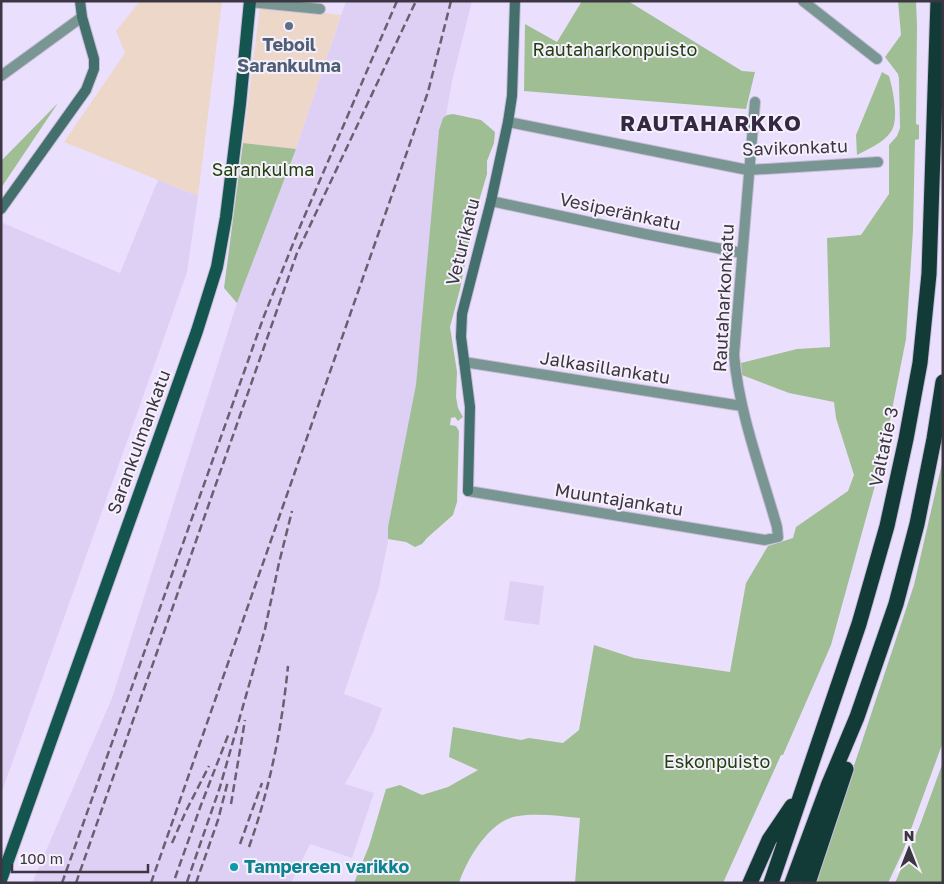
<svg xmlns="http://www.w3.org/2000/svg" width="944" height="884" font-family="'Golos Text',sans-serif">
  <rect width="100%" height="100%" fill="#ebdffe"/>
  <path fill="#ecd7c9" d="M140,1H222L198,196L64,142L125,53L116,31Z
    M260,6L341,15L296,149L243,143Z"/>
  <path fill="#ded0f4" d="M346,1H472L452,81L440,150L419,381L379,587L344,694L382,708L373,733L345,784L374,793L352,858L310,844L291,883H32L112,698L237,303L296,149Z
    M158,180L198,196L187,272L164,338L1,794V226L3,223L120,273Z
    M510,581L544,586L539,625L504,620Z"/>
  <path fill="#a0be93" d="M582,1H628L742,71L755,72L746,109L524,91L525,24L557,42Z
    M898,1H916L917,25L916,124L919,125V139L915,140L913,230L906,339L882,460L831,645L783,755H781L723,883H575L580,818C560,816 537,813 518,816C490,820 467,859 459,883H354L369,846L386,789L400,785L422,795L448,787L478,770L449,757L453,727L521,740L529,738L563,743L579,730L594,645L634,658L730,672L746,583L768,546L793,538L796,527L848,491L854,475L836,418L834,402L789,393L742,375L741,363L797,349L830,347L827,238L861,235L889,194V145L897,136L900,128L899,79L898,74L885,57L901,35Z
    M882,72L889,76C893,90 900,121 890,133C883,143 868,149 857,155L856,135Z
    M58,103L1,188V161Z
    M453,114L481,120L495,132L494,143L487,161V174L473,221L460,289L450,327L457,372L456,397L458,408L463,417L458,421L455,417L451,418L450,425L456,426L459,431L457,502L453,515L427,538L422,544L415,547L406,542L388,539V527L416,385L439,130L443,118L447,115Z
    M243,143L296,149L237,303L224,288Z
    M943,459V742L903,851L888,883H815L914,585Z
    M943,762V883H895L920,825Z"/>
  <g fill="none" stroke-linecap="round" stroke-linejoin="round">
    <g stroke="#c8bdd8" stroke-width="12">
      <path id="street" d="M803,1L877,59
        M249,2L320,9
        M1,76L82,17
        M508,122L748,170L878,162
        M491,201L645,234L742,253
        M464,362L742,406
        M468,491L765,540L778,537L777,527C761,470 739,413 734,355L755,102"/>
    </g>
    <g stroke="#c8bdd8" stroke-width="12">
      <path id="secondary" d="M1,209L86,90L94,69V59L82,17L80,1
        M468,491L470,407L461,337L462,314L491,201L508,122L512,96L515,1"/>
    </g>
    <g stroke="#c8bdd8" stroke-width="14">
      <path id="primary" d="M1,880L152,458L197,331L217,267L226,217L240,104L250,1"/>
    </g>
    <g stroke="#c8bdd8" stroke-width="17">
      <path id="highway" d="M750,883L769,840L792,806
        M771,883L859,624L887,526L906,439L920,363L929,274L938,1
        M792,883L828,786L857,717L896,604L917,524L934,439L943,382
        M808,883L846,769"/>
    </g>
    <use href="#street" stroke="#799693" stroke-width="10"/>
    <use href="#secondary" stroke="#43706c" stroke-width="10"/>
    <use href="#primary" stroke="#145550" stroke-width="12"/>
    <use href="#highway" stroke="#123a36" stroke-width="15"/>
    <path stroke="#676071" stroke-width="2.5" stroke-dasharray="8 4" stroke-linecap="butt" d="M231,804L245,720
      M172,843L186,811L209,766
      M240,844L262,783
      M249,847C270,788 282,727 288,666
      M175,878L201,805L229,733
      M187,882L220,787L265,629L279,563L292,511
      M62,883L264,316L299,229L397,1
      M76,883L297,253L416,1
      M151,883L428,92L451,1
      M196,883L218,820L228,781"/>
  </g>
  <circle fill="#5c6f8a" stroke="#f5f0fc" stroke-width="2" cx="289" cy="26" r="5"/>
  <circle fill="#0f9aa8" stroke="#f5f0fc" stroke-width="2" cx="234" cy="867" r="5"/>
  <g text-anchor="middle" stroke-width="4" stroke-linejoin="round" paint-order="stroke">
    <g font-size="18" font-weight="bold" fill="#4e5e75" stroke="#f5f0fc">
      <text x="289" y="51">Teboil<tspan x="289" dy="21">Sarankulma</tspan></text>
    </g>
    <g font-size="18" fill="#20400f" stroke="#f5f0fc">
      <text x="615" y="56">Rautaharkonpuisto</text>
      <text x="263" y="176">Sarankulma</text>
      <text x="717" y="768">Eskonpuisto</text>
    </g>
    <g font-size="18" fill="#3b3642" stroke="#f5f0fc">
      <text transform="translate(795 148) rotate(-2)" y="6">Savikonkatu</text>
      <text transform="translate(620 212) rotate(12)" y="6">Vesiperänkatu</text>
      <text transform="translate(463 242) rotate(-76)" y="6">Veturikatu</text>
      <text transform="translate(724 298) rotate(-87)" y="6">Rautaharkonkatu</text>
      <text transform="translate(605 368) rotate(9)" y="6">Jalkasillankatu</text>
      <text transform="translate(139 442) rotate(-70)" y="6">Sarankulmankatu</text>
      <text transform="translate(884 447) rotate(-78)" y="6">Valtatie 3</text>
      <text transform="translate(619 500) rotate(9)" y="6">Muuntajankatu</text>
    </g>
    <g font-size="18" font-weight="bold" fill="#0d838f" stroke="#f5f0fc" text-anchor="start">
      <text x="244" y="873">Tampereen varikko</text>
    </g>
    <g font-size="22" font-weight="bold" letter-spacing="1" fill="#342941" stroke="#f5f0fc">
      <text x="711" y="131">RAUTAHARKKO</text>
    </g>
  </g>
  <rect width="944" height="884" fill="none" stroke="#3b3642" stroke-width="5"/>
  <g transform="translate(909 849)" stroke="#f5f0fc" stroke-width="4" paint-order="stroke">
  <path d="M0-4L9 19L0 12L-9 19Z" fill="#3b3642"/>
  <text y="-8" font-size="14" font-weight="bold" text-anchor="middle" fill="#3b3642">N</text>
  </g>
  <path d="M12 864v8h136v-8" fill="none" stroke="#3b3642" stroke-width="2.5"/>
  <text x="20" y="864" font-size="15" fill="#3b3642" stroke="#f5f0fc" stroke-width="4" paint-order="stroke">100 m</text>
</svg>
